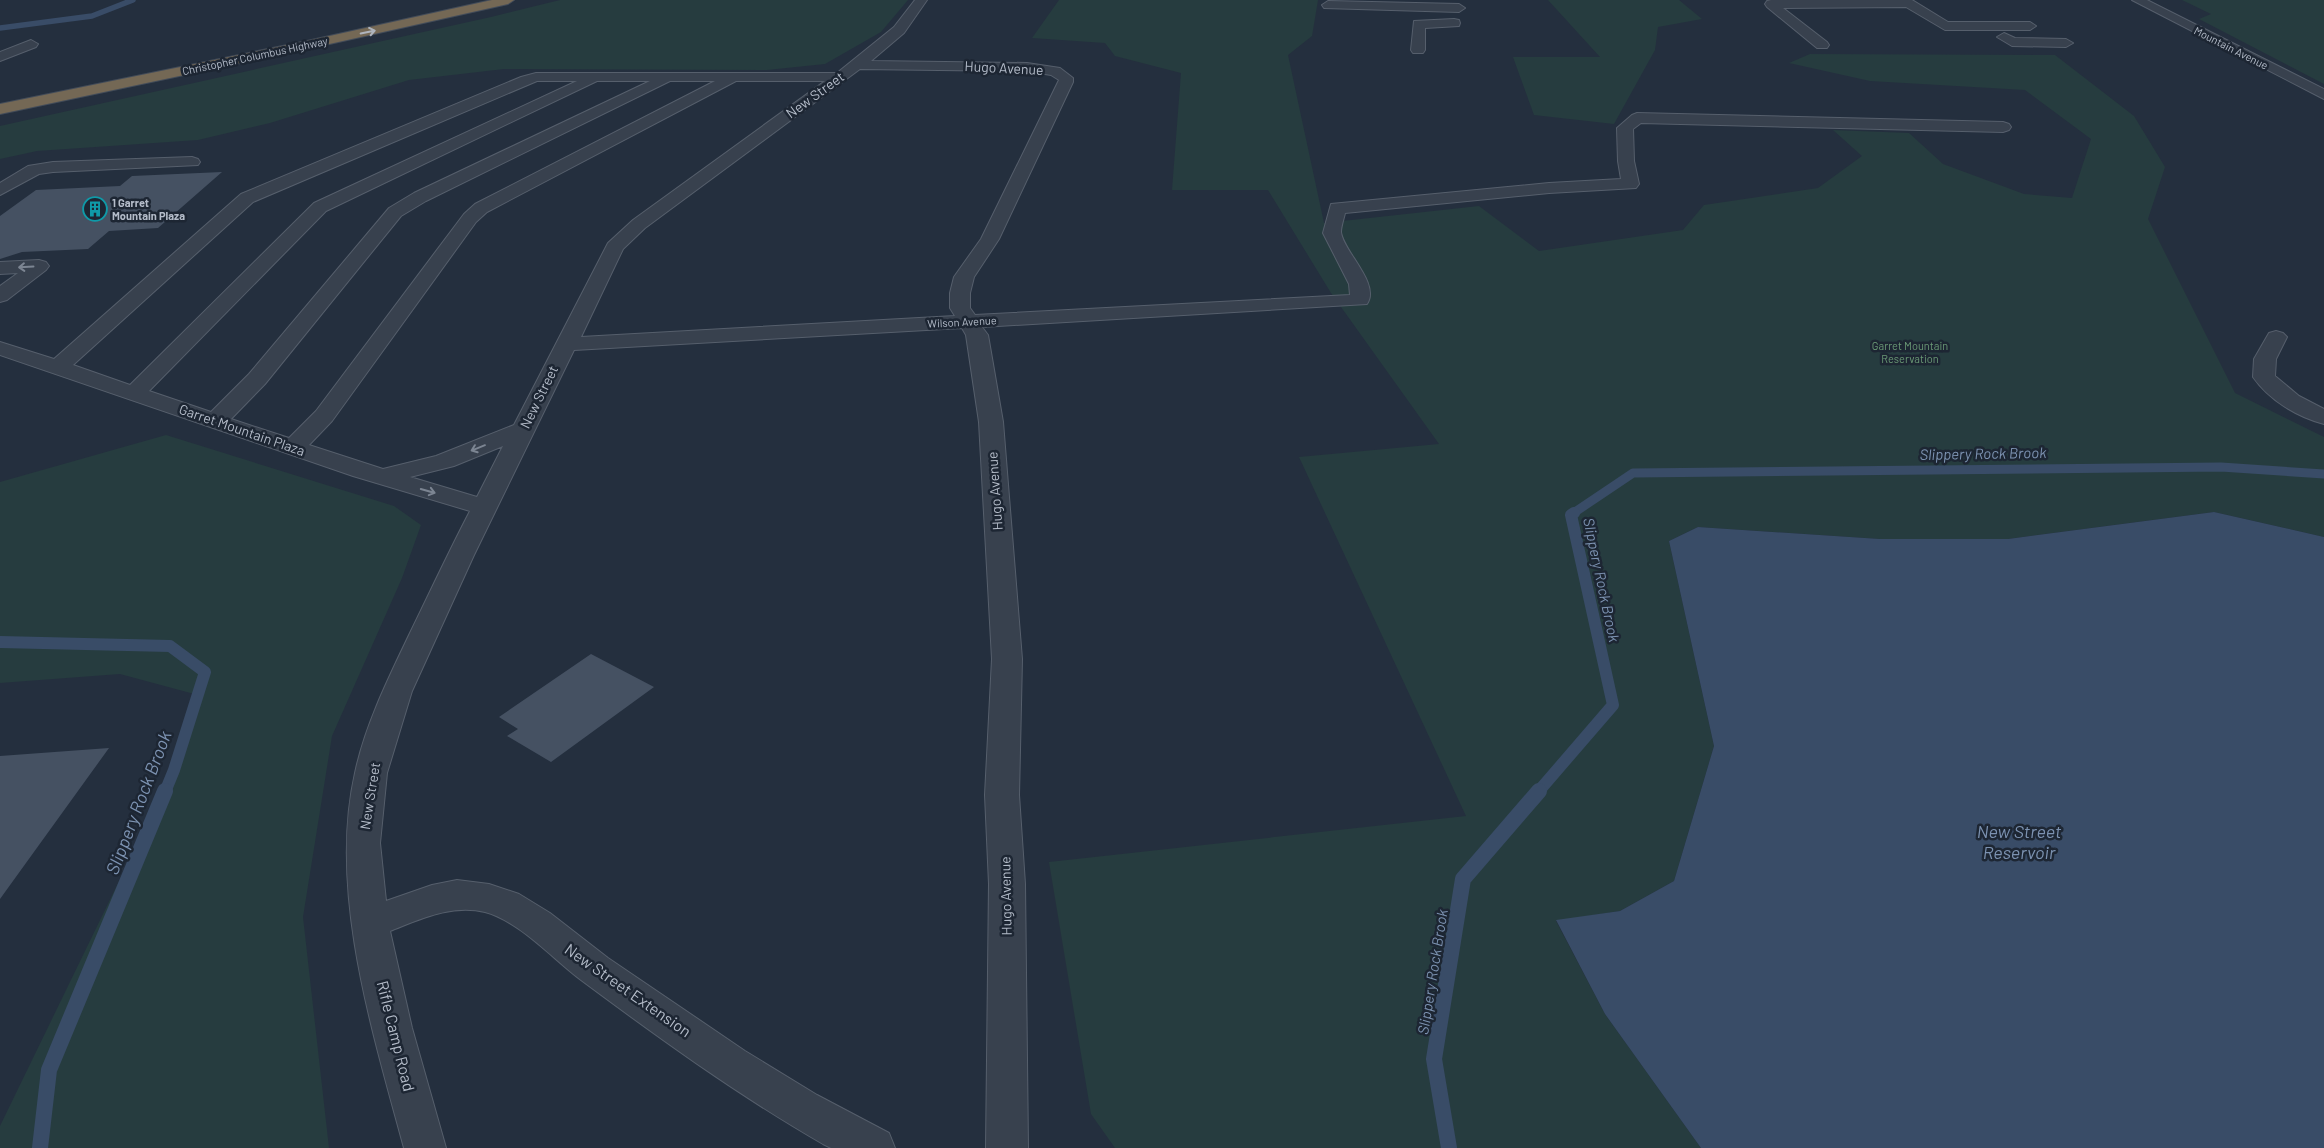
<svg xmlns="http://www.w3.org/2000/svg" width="2324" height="1148" font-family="Barlow,sans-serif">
  <rect width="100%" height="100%" fill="#242f3e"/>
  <path fill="#263c3f" d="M560,0H908L881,32L825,64L767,70L504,69L409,80L270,123L198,140L37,151L0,159V126L491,17Z
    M1059,0H1318L1312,36L1288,55L1324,223L1479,206L1539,251L1683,230L1704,205L1818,188L1862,156L1833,130L1909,133L1943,164L2024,194L2072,198L2091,139L2025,90L1870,81L1789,63L1810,54L2055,55L2134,116L2165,167L2148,219L2235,393L2324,437V537L2214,512L2008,539H1880L1698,527L1669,541L1714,746L1674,881L1620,911L1556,921L1605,1014L1701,1148H1115L1091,1114L1049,862L1466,816L1299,457L1439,444L1331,293L1268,190H1172L1181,73L1115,56L1105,43L1032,38Z
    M1548,0H1679L1702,19L1658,27L1655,50L1614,124L1534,115L1513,57H1600Z
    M2182,0H2324V84L2199,19L2211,14Z
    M166,435L394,506L421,525L402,578L332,736L303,917L329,1148H0V1126L173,770L198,695L120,674L0,683V482Z"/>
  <path fill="#394c67" d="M2214,512L2324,537V1148H1701L1605,1014L1556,920L1620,911L1674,881L1714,746L1669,541L1698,527L1880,539H2008Z"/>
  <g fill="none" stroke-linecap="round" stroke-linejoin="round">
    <path stroke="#394c67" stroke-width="5.5" d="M0,28L92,16L133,0"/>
    <path stroke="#394c67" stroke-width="9" d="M1572,514L1633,473L2221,467L2324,474"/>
    <path stroke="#394c67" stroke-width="12" d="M0,642L170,646L205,672L174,770L165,792
      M1538,792L1613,705L1571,515L1574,513"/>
    <path stroke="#394c67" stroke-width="16" d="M40,1148L49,1070L165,791
      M1449,1148L1434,1059L1463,879L1539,791"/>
  </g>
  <path fill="#455162" d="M222,172L158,228L109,231L88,249L22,252L0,259V216L36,190L120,186L132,176Z
    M591,654L654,687L551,762L507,736L518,729L499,717Z
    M109,748L0,899V756Z"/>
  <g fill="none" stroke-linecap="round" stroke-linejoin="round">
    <g stroke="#565f6c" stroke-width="2">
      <path id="minor" d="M915,0H927L904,33L871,61L1027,63L1060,68L1073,78V82L999,239L974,277L970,293V308L975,315L1350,295L1349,284L1323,233L1331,204L1549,183L1621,179L1618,161L1617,128L1632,115L1637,113L2003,122L2009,124L2011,127L2009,130L2003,132L1641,123L1633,129L1634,161L1639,184L1636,188L1549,193L1345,213C1344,218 1341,226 1341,232C1343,251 1381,284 1367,304L982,327L988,335L1003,422L1022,659L1019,795L1025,884L1028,1148H986L989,884L985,795L992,659L979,422L966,335L962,328L574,350L474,555L412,691L387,773L380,843L386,901L432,885L457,880L489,884L519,894L550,913L608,958L745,1051L817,1095L889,1133L895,1148H831L823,1144C738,1095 659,1038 581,980C553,959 519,921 485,912C451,904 421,919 390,931L412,1028L446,1148H404C373,1033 328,892 355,773C365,725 389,677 410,633C430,592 449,551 470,511L353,476L0,355V342L54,359L241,194L521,77L536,73H837L894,27ZM860,69L1027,71L1051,75L1059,80L981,239L954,277L950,293V308L955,316L581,337L623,249L645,228ZM537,81H577L314,203L130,385L73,365L253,202ZM597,81H650L414,193L389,208L249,374L211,412L149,391L326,211ZM670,81H715L475,204L464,214L316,411L289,438L231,419L265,384L401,216L426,201ZM736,81H825L633,220L608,243L514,425L436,456L383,469L309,445L332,421L476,222L487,212ZM503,446L477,497L410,477L454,466Z
        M1771,0H1912L1948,22H2030L2036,26L2030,30H1945L1906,7L1783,8L1827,42L1829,45L1827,48H1817L1767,7L1765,4L1767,1Z
        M2132,0H2147L2324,89V99Z
        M1328,1L1459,4L1465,8L1459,12L1324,8L1322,5Z
        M1454,19L1459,20L1460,23L1459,26L1425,28V50L1423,53H1413L1411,50L1414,21Z
        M2004,33L2015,38L2066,39L2073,43L2066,47L2012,46L1997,37Z
        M31,40L38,44L36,47L0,61V52Z
        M192,157L198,159L200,162L198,165L53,172L39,174L0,195V183L28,166L53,162Z
        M39,260L46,262L49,266L46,270L7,300L0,302V286L18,273L0,274V262Z
        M2276,331L2283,333L2287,337L2276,359L2275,376L2299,396L2324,409V424C2297,417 2269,400 2253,377L2254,359L2269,333Z"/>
    </g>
    <g stroke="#434c59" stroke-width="2">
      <path id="highway" d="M492,0H514L508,4L307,49L0,114V104L307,41Z"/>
    </g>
    <use href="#minor" fill="#38414e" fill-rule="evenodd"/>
    <use href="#highway" fill="#746855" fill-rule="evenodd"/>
  </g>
  <defs><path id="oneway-shaft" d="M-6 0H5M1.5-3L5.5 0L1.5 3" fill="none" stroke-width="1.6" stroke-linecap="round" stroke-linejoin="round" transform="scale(1.25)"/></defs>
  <use stroke="#aeb4bd" href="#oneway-shaft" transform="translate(368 32) rotate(-12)"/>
  <g stroke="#7c8592">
    <use href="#oneway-shaft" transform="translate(26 267) rotate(177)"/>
    <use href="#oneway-shaft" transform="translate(478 448) rotate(158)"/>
    <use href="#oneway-shaft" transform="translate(428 491) rotate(16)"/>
  </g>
  <defs>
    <g id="building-ring" transform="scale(1.25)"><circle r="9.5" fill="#1d2633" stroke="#0f9aa8" stroke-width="1.5"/><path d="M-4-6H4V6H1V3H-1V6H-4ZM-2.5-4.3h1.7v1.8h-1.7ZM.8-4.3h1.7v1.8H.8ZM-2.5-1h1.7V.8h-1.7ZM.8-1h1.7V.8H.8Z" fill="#0f9aa8"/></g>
  </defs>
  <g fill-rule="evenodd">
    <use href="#building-ring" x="95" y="209"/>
  </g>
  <g text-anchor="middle" stroke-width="5" stroke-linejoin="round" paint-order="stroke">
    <g font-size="11" fill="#b4bcc9" stroke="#1d2633">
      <text transform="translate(2231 48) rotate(27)" y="4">Mountain Avenue</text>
      <text transform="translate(255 56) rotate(-12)" y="4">Christopher Columbus Highway</text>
      <text transform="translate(962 322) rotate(-3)" y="4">Wilson Avenue</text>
    </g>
    <g font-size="11" font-weight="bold" fill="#b4bcc9" stroke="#1d2633" text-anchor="start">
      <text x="112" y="207">1 Garret<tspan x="112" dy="13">Mountain Plaza</tspan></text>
    </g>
    <g font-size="11" fill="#6b9a76" stroke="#1d2633">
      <text x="1910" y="350">Garret Mountain<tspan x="1910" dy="13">Reservation</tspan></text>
    </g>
    <g font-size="14" fill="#b4bcc9" stroke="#1d2633">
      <text transform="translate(1004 68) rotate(3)" y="5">Hugo Avenue</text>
      <text transform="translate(815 95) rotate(-36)" y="5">New Street</text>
      <text transform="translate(539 397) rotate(-64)" y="5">New Street</text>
      <text transform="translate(242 430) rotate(19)" y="5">Garret Mountain Plaza</text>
      <text transform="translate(995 491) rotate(-94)" y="5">Hugo Avenue</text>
      <text transform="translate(370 796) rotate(-81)" y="5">New Street</text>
      <text transform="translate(1006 896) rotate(-91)" y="5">Hugo Avenue</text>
    </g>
    <g font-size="15" font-style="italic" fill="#7c92b1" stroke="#1d2633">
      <text transform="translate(1983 454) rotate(-1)" y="5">Slippery Rock Brook</text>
      <text transform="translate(1601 580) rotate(78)" y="5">Slippery Rock Brook</text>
      <text transform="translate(1433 972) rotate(-81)" y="5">Slippery Rock Brook</text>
    </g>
    <g font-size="16" fill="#b4bcc9" stroke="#1d2633">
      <text transform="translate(628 990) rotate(35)" y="6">New Street Extension</text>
      <text transform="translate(396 1036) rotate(76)" y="6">Rifle Camp Road</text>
    </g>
    <g font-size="18" font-style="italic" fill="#7c92b1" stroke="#1d2633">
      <text transform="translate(139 803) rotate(-69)" y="6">Slippery Rock Brook</text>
      <text x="2019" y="838">New Street<tspan x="2019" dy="21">Reservoir</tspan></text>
    </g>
  </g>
</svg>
